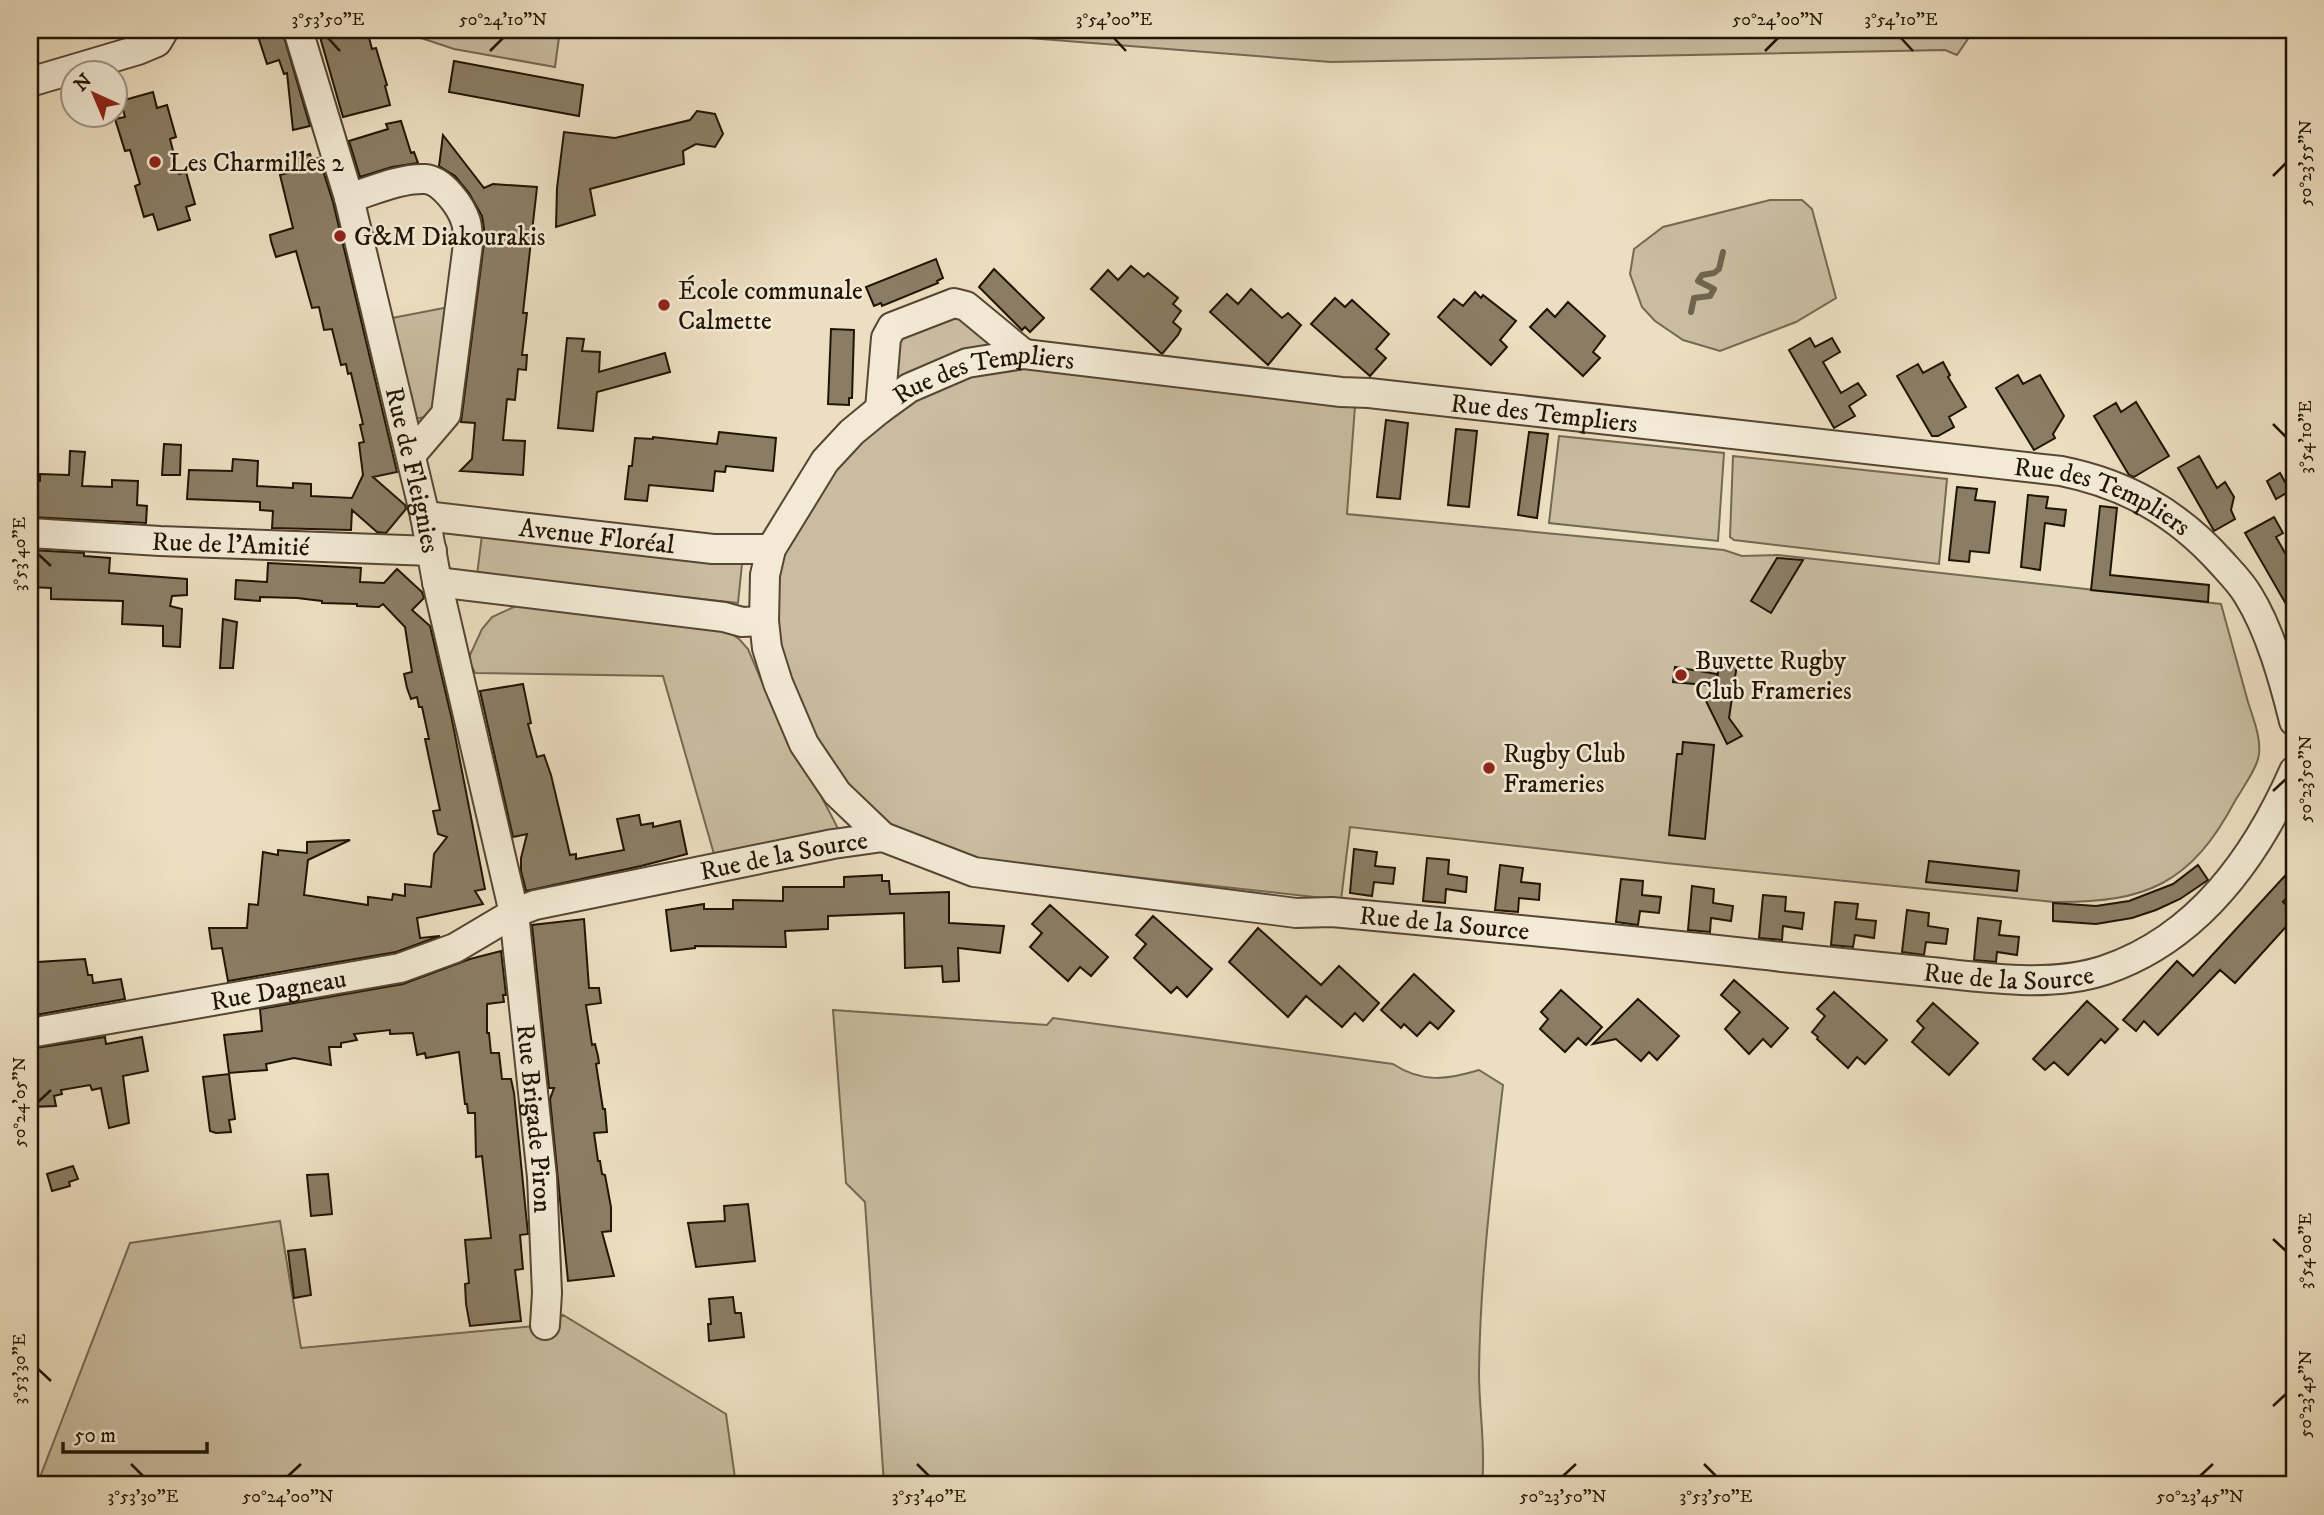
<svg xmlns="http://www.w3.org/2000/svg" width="2324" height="1515" font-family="'IM FELL DW Pica',serif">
  <rect width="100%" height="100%" fill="#ecdec0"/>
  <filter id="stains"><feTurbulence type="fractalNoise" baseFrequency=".00286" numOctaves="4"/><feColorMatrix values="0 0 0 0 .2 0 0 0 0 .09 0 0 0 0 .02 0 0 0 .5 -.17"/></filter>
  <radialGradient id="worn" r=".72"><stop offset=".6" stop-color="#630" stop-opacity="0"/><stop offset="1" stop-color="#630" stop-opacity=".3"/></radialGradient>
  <path fill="#c9bca0" stroke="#756852" stroke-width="2" d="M397,30H560L555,67L454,49Z
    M926,30H1974L1957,55L1945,50L1331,62Z
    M1770,200H1802L1812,209L1836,298L1796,322L1720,351L1683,340L1655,321L1642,307L1630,274L1634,249L1663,227Z
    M954,303L1024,354L1356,393L1347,514L1724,550L1742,556L1778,555L2221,604C2230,637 2239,669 2248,702C2253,718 2261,737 2259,754C2258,767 2242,789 2235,801C2191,884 2146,903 2054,902L1666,863L1350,827L1341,900L981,860L941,848L859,813L820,769L763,599L825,461L880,409L886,338Z
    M449,307L436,414L416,419L392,318Z
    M1559,436L1724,453L1718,541L1549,523Z
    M1733,456L1947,479L1939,564L1734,540L1730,537Z
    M482,535L742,564L738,603L477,575Z
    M516,606L725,629L739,639L748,649L762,682L845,842L718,868L663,676L475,673L470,663V655L482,629L492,617Z
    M833,1010L1047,1025L1053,1018L1393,1064C1422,1083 1447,1080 1479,1070L1503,1085C1492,1181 1480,1277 1479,1373C1479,1411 1486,1448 1482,1485H884L865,1202L846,1183Z
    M280,1221L301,1348L545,1325L563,1315L726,1414L736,1485H37L130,1243Z"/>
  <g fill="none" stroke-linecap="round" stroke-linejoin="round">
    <path stroke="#71644e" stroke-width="6" d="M1691,312L1694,298L1710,296L1714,289L1698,281L1702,275L1714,273L1719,269L1723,252"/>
  </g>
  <path fill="#8b7d65" stroke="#211403" stroke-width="2" d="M256,30H282L310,126L293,130L287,73L284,74L279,60L267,64Z
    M318,30H367L372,49L376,48L387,85L385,86L390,105L343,117Z
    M454,61L583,85L579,116L449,92Z
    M153,92L157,108L167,105L176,137L170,139L179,174L186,172L195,204L186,207L190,220L158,230L153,214L144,217L135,186L140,184L130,150L125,151L115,119L125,117L121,101Z
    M697,111L715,114L723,134L715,147L696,144L683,151L684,164L590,189L595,215L556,227L557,188L564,132L615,138L690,120Z
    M401,121L411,153L414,152L418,163L392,167L360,177L349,141L388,129L386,124Z
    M443,135L484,188L493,184L537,187L523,313H527L522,355H527L526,370L518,369L515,400L507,399L503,440L525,441L523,475L460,471L472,459L475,423L461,422L485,235L482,216L469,193L455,176L439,166Z
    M310,154L312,160L319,158L333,202L397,472L373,477L405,505L406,509L386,533L377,532L352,510L351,530L272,528L273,511L260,510V502L187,499L189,470L232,471L233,459L258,461L257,486L293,488V483L311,484V496L352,498L363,475L359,443L364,442L360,425L363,424L351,373L348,374L346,364L341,365L332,329L324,330L319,307L312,308L296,251L276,257L271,241L270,235L293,228L280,175L298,170L295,159Z
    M936,259L943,278L937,281L938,283L882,306L881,303L874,306L866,287Z
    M1131,266L1144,277L1148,273L1178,298L1173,304L1181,311L1173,322L1181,329L1178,335L1162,354L1091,289L1108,270L1118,280Z
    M994,269L1044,318L1030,332L1025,327L1022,330L979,287Z
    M1251,289L1282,318L1288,313L1301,325L1268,365L1210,312L1227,294L1238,304Z
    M1475,292L1481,298L1483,295L1516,321L1500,340L1507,347L1491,365L1438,317L1454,299L1463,306Z
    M1335,298L1345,307L1352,300L1389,334L1376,349L1386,358L1370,376L1311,324Z
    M1568,302L1605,336L1593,352L1600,358L1583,376L1530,327L1547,309L1555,317Z
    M831,329L854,330L852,398H849V405L828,404Z
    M567,338L584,339L582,351L600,352L599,372L665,353L670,372L597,392L593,431L558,428Z
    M1810,338L1815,347L1832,338L1840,352L1823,362L1841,393L1858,383L1866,395L1849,406L1855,416L1834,428L1789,350Z
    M1943,362L1950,375L1948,377L1966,407L1949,417L1954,427L1938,436H1932L1897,376L1918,364L1923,373Z
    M2018,375L2023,384L2040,375L2064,416L2053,434L2055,438L2034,450L1996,388Z
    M2136,402L2169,456L2134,477L2129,475L2094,416L2116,403L2121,412Z
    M1386,420L1408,423L1400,499L1377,497Z
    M1456,429L1477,431L1469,507L1448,505Z
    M719,432L776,438L773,471L726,466L725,472L715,471L713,491L649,485L647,501L625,499L629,466H632L635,438L653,439V437L717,444Z
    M1529,432L1548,434L1537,518L1518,515Z
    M164,444L181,445L180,475H162Z
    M70,451L85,452L82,486L112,487V480L138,481L137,505L147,506L146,523L30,517V481H40V474L69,475Z
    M2199,456L2217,488L2225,482L2234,497L2231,510L2235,519L2214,531L2178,468Z
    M2280,473L2290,491L2276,499L2267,481Z
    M1957,487L1977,489L1975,500L1995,502L1989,553L1970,551L1969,562L1949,560Z
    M2028,495L2048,497L2046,508L2066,510L2064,526L2045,523L2040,570L2021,567Z
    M2100,506L2117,508L2110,575L2209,585L2208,602L2091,590Z
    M2274,517L2283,533L2276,537L2289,560L2294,558V618L2245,533Z
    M30,550L84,553V556L110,558L109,573L187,579V595L172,596L170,606L182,609L180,647L163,646V626L122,624L123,601L51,599V588L30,587Z
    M1777,558L1803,560L1771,613L1751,601Z
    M268,563L361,568L360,582L384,583L397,569L422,592L424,598L412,610L430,626L452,720L485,889L475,891L483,904L417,918L420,938L440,936L396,952L228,981L222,948L212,949L209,928H247L249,904L258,905L263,852L278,855V850L307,853V842L350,840L308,860L304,895L368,905V897L392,900L393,894L405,896V884L431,887L434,854L447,837L438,834L433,811L440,810L425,739H429L422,707H419L417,697L411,699L407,688L404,674L412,672L405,627L383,604L379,607L357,606V604L322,603V601L297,598L260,597V601L235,599L236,580L267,582Z
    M223,619L237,622L233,668H220Z
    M1719,664H1737L1729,718L1742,736L1727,744L1705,699L1713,695L1715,698Z
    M1675,667L1717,674L1716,686L1673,682Z
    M523,684L531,723L528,724L537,757L544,755L551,775L570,855L576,854V859L624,850L617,819L639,815L641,825L653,823V827L680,821L687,854L641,866L526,891L521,871V858L527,834L513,837L480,691Z
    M1683,742L1714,745L1705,839L1669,835L1677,754H1682Z
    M1354,849L1377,852L1375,866L1395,868L1393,884L1374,882L1372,896L1350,893Z
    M1427,858L1449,860L1448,874L1467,877L1466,892L1446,889L1445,903L1423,901Z
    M1929,861L2019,871L2017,891L1926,882Z
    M1500,865L1523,868L1521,882L1540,884L1539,900L1519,898L1518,912L1495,910Z
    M2198,865L2208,880L2180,899L2156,910L2132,918L2096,924L2053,921V903L2096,906L2129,901L2173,884Z
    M2294,866V890L2283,902L2294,912V918L2235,983L2220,970L2158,1035L2144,1021L2136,1031L2123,1020L2177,961L2193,976Z
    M882,875V881H889L890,894L949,892V923L1004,926L1000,953L958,948L959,981L943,982L942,966L905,968L904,913L828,916V929L785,931L786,947L695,946V948L671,951L666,910L704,904V909H733V900L783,901V887H844V877Z
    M1621,879L1643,881L1642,895L1661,897L1659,913L1640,911L1638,925L1616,922Z
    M1692,886L1714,889L1713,903L1733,906L1731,921L1711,918L1710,932L1688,930Z
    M1763,895L1786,897L1785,911L1804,913L1802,929L1783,926L1782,940L1759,938Z
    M1835,902L1858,904L1856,919L1876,921L1874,938L1855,935L1853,947L1831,945Z
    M1050,905L1108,957L1091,976L1080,967L1068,981L1030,947L1042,933L1032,924Z
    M1907,910L1929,913L1928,926L1948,929L1946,944L1926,942L1924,955L1902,952Z
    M1153,916L1212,969L1187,997L1177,987L1171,993L1134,958L1146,944L1136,935Z
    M1978,918L2001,921L1999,935L2019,937L2017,955L1997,952L1996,962L1974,960Z
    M584,919L589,988H599L601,1003L586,1005L592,1045L595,1044L598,1056L599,1063L596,1064L603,1109H605L607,1132L594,1133L598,1161H600L602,1174L605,1175L611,1207V1231L602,1232L614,1276L568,1281L550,1099L554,1088H549L532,925Z
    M1258,928L1321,985L1339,966L1379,1003L1363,1021L1355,1013L1342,1027L1306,996L1288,1017L1229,962Z
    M501,951L506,995H503L504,1002L487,1004V1033H489L491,1053H499L502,1079H511L514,1093L528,1234L520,1235L523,1269L515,1270L521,1321L470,1326L466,1304L465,1284L469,1283L465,1240L491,1238L482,1156L476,1157L475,1113H468L467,1104H465L459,1052L426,1058L425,1053L417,1055L413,1033L390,1034V1030L354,1034L357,1040L341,1043V1047H329L331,1065L294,1058L266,1064L267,1070L229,1073L224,1035L262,1031L260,1009L403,984L470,959Z
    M85,959L88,975H92L93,983L121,979L125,999L30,1016V964L37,962Z
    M1414,974L1454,1011L1438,1029L1430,1022L1417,1036L1404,1024L1401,1028L1381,1010Z
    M1734,980L1788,1028L1771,1047L1763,1039L1749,1054L1725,1029L1740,1012L1721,995Z
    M1561,990L1602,1027L1586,1045L1578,1038L1565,1052L1540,1029L1548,1019L1541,1012Z
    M1834,992L1887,1040L1865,1064L1857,1057L1848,1068L1817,1039L1818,1037L1812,1032L1825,1016L1817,1009Z
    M1638,999L1679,1036L1657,1060L1649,1052L1641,1061L1616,1039L1593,1044Z
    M2087,1001L2118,1029L2105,1043L2101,1039L2068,1075L2054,1062L2045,1070L2033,1059Z
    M1933,1003L1978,1043L1949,1075L1912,1042L1924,1028L1917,1021Z
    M105,1037L106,1044L142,1037L148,1071L123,1076L129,1123L109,1128L101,1088L92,1090L90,1085L61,1090L62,1094L54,1096L56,1106L30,1107V1049Z
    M229,1074L235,1119L229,1120L231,1132L216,1133L210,1131L203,1077Z
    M73,1166L78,1179L69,1182L70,1186L52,1191L47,1174Z
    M328,1174L332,1214L311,1216L307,1175Z
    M748,1204L755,1261L696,1267L688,1223L725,1221L724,1206Z
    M305,1249L311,1295L294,1298L288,1251Z
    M733,1297L735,1313H741L744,1337L709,1341L708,1324H711L709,1299Z"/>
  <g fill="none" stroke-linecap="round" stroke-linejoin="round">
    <g stroke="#544632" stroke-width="32">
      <g id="minor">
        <path id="s1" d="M298,30L349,198L425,516L437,582L514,913L542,1177L547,1293L545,1325"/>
        <path d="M30,82L138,50L157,42L164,30"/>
        <path d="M349,198C372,191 400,178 425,179C442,180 461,206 466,222C468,229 468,237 468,244L446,414L411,455"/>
        <path d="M880,409L886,338L892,327L954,303L966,306L1024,354"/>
        <path id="s2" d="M425,516L713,549H771"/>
        <path id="s3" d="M30,533L160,541L432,551"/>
        <path d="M437,582L724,617L742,622L764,621"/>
        <path id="s4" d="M883,837L837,793L804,744L778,683L767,648L764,621L765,575L771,549L825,461L852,432L880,409L909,388L967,363L1024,354L1341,392L1369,393L2061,471C2126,484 2177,513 2221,562C2230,572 2241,583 2248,595C2270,630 2284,681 2294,721"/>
        <path id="s5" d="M30,1033L400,968L455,948L514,913L535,905L833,844L883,837L974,872L1273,910L1296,913L1332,912C1482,926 1632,940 1782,957C1832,962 1881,967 1931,972C1987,978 2051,988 2105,970C2199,938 2256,857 2294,771"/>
      </g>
    </g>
    <use href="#minor" stroke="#f3ead6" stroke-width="28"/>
  </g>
  <path fill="none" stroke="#211403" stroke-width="2.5" d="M328,38L340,51M1114,38L1126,51M1901,38L1913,51M490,51L503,38M1765,51L1778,38M2273,176L2286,163M2273,424L2286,437M38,554L51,566M2273,791L2286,779M38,1102L51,1090M2273,1239L2286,1251M38,1369L51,1381M2273,1406L2286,1394M131,1464L143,1476M917,1464L929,1476M1704,1464L1716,1476M288,1476L301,1464M1563,1476L1576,1464M2200,1476L2213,1464"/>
  <g fill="#8f2418" stroke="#f3ead6" stroke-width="2.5">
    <circle cx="155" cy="162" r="7"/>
    <circle cx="340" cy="236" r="7"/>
    <circle cx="664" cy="305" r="7"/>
    <circle cx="1681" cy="675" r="7"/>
    <circle cx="1489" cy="768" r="7"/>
  </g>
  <g text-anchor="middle" stroke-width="5" stroke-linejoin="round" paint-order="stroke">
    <g font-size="26" fill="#211403" stroke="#f3ead6" text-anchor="start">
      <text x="169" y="171">Les Charmilles 2</text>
      <text x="354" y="245">G&amp;M Diakourakis</text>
      <text x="678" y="299">École communale<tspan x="678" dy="30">Calmette</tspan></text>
      <text x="1695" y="669">Buvette Rugby<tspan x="1695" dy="30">Club Frameries</tspan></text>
      <text x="1503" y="762">Rugby Club<tspan x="1503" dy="30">Frameries</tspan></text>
    </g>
    <g font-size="26" fill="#211403" stroke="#f3ead6">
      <text dy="9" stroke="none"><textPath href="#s4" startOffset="618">Rue des Templiers</textPath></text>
      <text dy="9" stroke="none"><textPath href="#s4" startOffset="1185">Rue des Templiers</textPath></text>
      <text dy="9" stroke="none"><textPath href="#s1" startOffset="455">Rue de Fleignies</textPath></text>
      <text dy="9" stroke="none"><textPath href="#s4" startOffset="1752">Rue des Templiers</textPath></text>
      <text dy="9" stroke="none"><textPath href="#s2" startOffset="173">Avenue Floréal</textPath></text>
      <text dy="9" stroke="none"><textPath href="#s3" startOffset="201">Rue de l'Amitié</textPath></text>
      <text dy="9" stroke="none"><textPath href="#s5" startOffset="779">Rue de la Source</textPath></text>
      <text dy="9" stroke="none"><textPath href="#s5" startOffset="1451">Rue de la Source</textPath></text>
      <text dy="9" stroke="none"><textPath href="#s5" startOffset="2018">Rue de la Source</textPath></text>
      <text dy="9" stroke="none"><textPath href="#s5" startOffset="252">Rue Dagneau</textPath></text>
      <text dy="9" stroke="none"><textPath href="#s1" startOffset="1116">Rue Brigade Piron</textPath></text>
    </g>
  </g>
  <rect width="2324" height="1515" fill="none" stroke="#ecdec0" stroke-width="77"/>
  <g transform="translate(94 94) rotate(316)"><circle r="33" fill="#f3ead6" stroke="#9f9482" stroke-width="2"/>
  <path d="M0-5L12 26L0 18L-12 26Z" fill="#8f2418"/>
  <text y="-10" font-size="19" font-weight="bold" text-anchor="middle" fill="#211403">N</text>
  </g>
  <path d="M63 1442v10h144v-10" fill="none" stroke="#211403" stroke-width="3.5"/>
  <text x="74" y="1442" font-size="21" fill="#211403" stroke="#f3ead6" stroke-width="5" paint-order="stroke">50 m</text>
  <rect x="38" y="38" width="2248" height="1438" fill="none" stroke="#211403" stroke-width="2.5"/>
  <g font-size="18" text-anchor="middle" fill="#211403">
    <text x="328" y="25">3°53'50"E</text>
    <text x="503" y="25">50°24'10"N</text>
    <text x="1114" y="25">3°54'00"E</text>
    <text x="1778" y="25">50°24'00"N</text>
    <text x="1901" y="25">3°54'10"E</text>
    <text transform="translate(2305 163) rotate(-90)" y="6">50°23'55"N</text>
    <text transform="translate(2305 437) rotate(-90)" y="6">3°54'10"E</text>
    <text transform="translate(19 554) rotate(-90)" y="6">3°53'40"E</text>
    <text transform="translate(2305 779) rotate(-90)" y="6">50°23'50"N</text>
    <text transform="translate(19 1102) rotate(-90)" y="6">50°24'05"N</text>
    <text transform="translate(2305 1251) rotate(-90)" y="6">3°54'00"E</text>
    <text transform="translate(19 1369) rotate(-90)" y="6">3°53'30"E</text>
    <text transform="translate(2305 1394) rotate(-90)" y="6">50°23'45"N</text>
    <text x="143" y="1502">3°53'30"E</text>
    <text x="288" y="1502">50°24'00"N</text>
    <text x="929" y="1502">3°53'40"E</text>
    <text x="1563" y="1502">50°23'50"N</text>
    <text x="1716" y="1502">3°53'50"E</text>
    <text x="2200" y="1502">50°23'45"N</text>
  </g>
  <rect width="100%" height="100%" filter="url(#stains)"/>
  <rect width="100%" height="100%" fill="url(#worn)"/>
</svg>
